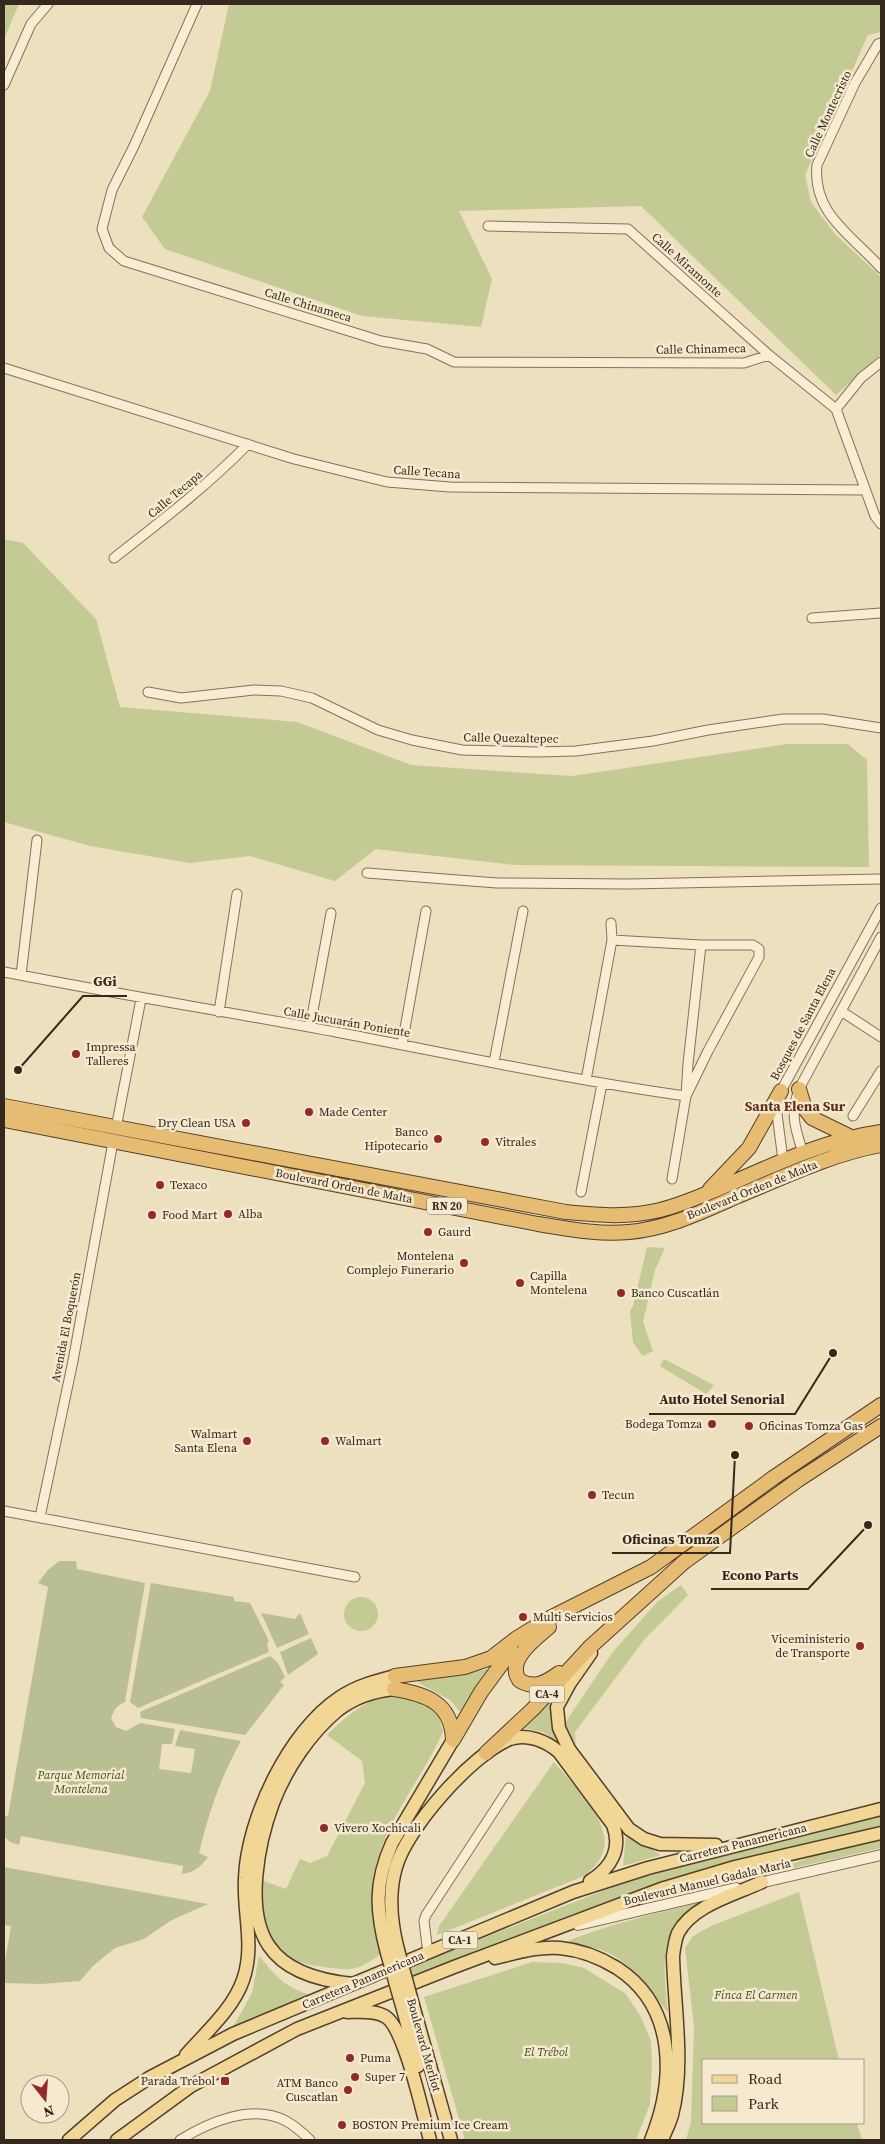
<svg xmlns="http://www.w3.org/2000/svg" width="885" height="2144" font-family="'Source Serif 4',serif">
  <rect width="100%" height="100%" fill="#ede0bf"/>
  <path fill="#c3ca94" d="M4,4H19L4,39Z
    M229,4H881V32L868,35L805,175L811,202L835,234L881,277V354L836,395L641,206L459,211L492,279L481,327L362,316L165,249L142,217L210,91Z
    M4,539L23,543L96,619L120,707L297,722L411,765L572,776L788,744H848L867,760L869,867L515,865L376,849L335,881L250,856L190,863L90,846L4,822Z
    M647,1247L665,1248L655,1270L643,1322L653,1351L643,1356L633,1343L630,1311L633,1306Z
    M664,1359L714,1385L706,1394L660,1366Z
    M681,1585L688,1595L644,1640L575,1732L576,1753L571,1743L565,1723L612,1653L657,1602Z
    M344 1614a17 17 0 1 1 34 0a17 17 0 1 1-34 0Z
    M489,1669L461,1713L450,1700L417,1682L433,1675L460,1674Z
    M396,1695L408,1697L438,1713L443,1732C421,1782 373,1835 372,1893C371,1913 376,1934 381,1954C356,1971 354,1971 324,1967C268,1961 262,1929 261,1880L286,1889L300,1859L310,1863L327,1856L365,1783L362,1761L327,1735C346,1716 368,1697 396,1695Z
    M550,1701L552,1724L561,1744L543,1732L522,1728Z
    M554,1762C571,1783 614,1823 603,1852C600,1862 592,1869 584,1876L437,1935L439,1926Z
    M881,1816V1825L650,1886L410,1978L407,1968L605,1890L653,1874Z
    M626,1834L661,1855L623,1866Z
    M873,1839L881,1841V1848L784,1870L783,1867L828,1851Z
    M799,1892L839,2060H704V2123H857L862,2140H686L691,2122L694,2027L685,1948L693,1936L713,1925Z
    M702,1902C696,1906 688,1910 682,1916C658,1941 665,1981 668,2013C651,1990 625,1954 594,1948C583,1945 571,1945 560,1944C606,1925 653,1914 702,1902Z
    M259,1956C277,1977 283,1986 310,1995L232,2029L252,1993Z
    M532,1962L562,1963L584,1968L626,1994L641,2017L651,2041L652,2065L650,2104L636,2140H465L424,1997Z"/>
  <path fill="#b9bf93" d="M59,1561H76L77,1569L145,1583L125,1702C117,1705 114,1710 111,1718L116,1727L126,1731L140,1723L175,1729L172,1744H162L159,1769L191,1773L195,1749L175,1746L180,1730L241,1741C220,1779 209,1812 199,1853L208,1857C201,1867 194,1872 182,1874L183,1866L21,1836L19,1845L10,1842L4,1836V1816H8L48,1587L38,1583L48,1570Z
    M151,1583L234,1597V1601L250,1603L269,1641L267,1643L269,1652L138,1708L130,1702Z
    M261,1613L295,1619L300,1613L309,1634L277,1648Z
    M311,1638L318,1654L288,1675L280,1652Z
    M270,1656L278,1663L285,1677L280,1682L284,1685L245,1735L141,1718L140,1712Z
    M4,1867L208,1904L170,1921L144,1939L115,1948L93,1966L80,1981L41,1984L4,1983V1966L11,1926L4,1925Z"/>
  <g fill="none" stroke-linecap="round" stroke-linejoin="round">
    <g stroke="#857158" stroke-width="11">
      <path id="minor" d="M197,4L134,146L112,190L102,229L109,248L124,261L381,341L427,349L454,362L744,363L769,355
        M881,43L878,44L855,83L817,165C812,214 852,235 881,268
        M4,85L31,24L48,4
        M488,226L628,229L769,355L836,409L875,516L881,524
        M4,368L294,459L387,482L450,487L865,490
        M836,409L861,378L881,362
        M114,558C160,522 207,486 248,444
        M812,618L881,613
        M148,692L181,698L254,690L281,691L312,698L378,730L412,740L462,750L536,752L576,751L653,741L708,730L783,719H823L881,728
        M367,873L497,883L630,884L881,879
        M612,940L701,945H753L759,949V957L708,1051L686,1096
        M4,972C116,994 229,1012 341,1033C456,1055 571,1080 686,1096
        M21,975L37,840
        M841,1011L881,1037
        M219,1012L237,894
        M310,1027L331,913
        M402,1045L426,911
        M494,1062L523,911
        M586,1080L612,940L611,923
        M853,1116L881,1071
        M116,1128L141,999
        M803,1153C795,1128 790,1115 799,1089L881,937
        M783,1160L777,1114L781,1091L881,908
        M672,1179L686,1096L688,1064L701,945
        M581,1192L602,1084
        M4,1511L355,1577
        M40,1517L73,1361L113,1142
        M428,1953L424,1921L426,1915L509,1788
        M180,2140C209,2122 253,2103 286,2121C295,2126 303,2133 310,2140"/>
    </g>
    <g stroke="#857158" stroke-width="12">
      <path id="tertiary" d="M755,1884L881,1855
        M578,1925L736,1888"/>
    </g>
    <g stroke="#533f2c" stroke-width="15">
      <path id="primary" d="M591,1653L570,1683L557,1707L559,1728L569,1749L629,1829L644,1839L660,1844L716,1845
        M398,1950C391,1923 388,1894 396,1867C407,1828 472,1754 510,1739C527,1733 546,1741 559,1752L613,1825C622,1849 611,1868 590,1881
        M387,1953C376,1912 374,1883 392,1843L453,1740
        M495,1958C516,1953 538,1946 560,1948C581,1950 599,1957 617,1968C677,2007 675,2081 651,2140
        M353,1984C323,1981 287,1973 269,1946C244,1910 259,1841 273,1803C286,1769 310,1733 338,1710C355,1697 374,1691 394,1689
        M347,2012C359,2012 376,2010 386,2017C405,2029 423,2115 430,2140
        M416,2016L451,2140
        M406,2020L418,2066
        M186,2055C206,2032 233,2009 243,1980C255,1946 243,1913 245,1878C247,1819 289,1731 339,1698C356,1686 376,1681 395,1676
        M69,2140L115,2100L149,2078L233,2034L573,1892L648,1868L881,1809
        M117,2140L191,2086L297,2029L454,1967L661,1889L735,1867L881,1833
        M662,2140C665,2132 670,2123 672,2115C685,2066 674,2006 673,1956C674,1948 675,1940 678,1933C693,1905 734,1895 762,1882"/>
    </g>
    <g stroke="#533f2c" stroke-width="16">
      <path id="trunk" d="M799,1089L805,1109L812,1118L853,1138
        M4,1106L566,1212C598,1215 628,1218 660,1210C685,1204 710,1192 734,1182C781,1161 830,1139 881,1132
        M4,1120L538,1224C569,1229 599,1235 629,1232C667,1229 704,1211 738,1196C784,1177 831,1154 881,1145
        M710,1189L749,1148L781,1091
        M549,1627C535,1639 506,1660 519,1680C533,1690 547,1682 559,1673
        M395,1676L465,1667L491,1658L517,1638L548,1619L651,1567L773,1478L881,1405
        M394,1689C426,1694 452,1703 453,1740
        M453,1740L481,1692L511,1651
        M486,1753L533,1709L590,1647L684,1562L798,1480L881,1426"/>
    </g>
    <use href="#minor" stroke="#f8edd2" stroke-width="9"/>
    <use href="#tertiary" stroke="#f8edd2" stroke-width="10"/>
    <use href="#primary" stroke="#f1d696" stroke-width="12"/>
    <use href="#trunk" stroke="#e6bc73" stroke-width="14"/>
    <g stroke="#533f2c" stroke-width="15" stroke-linecap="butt">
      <path id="primary-bridge" d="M398,1950L416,2016
        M387,1953L406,2020"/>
    </g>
    <use href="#primary-bridge" stroke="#f1d696" stroke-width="12"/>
  </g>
  <g fill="#932a29" stroke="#f5eacf" stroke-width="2">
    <circle cx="76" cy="1054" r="5"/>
    <circle cx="309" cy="1112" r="5"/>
    <circle cx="246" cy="1123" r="5"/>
    <circle cx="438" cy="1139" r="5"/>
    <circle cx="485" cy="1142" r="5"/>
    <circle cx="160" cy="1185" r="5"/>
    <circle cx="228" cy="1214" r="5"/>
    <circle cx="152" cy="1215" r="5"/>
    <circle cx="428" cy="1232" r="5"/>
    <circle cx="464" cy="1263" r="5"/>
    <circle cx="520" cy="1283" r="5"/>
    <circle cx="621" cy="1293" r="5"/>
    <circle cx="712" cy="1424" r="5"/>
    <circle cx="749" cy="1426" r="5"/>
    <circle cx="247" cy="1441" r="5"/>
    <circle cx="325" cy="1441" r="5"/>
    <circle cx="592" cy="1495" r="5"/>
    <circle cx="523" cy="1617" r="5"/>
    <circle cx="860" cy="1646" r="5"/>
    <circle cx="324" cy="1828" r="5"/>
    <circle cx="350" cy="2058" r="5"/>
    <circle cx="355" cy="2077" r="5"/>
    <rect x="220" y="2076" width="10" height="10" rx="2.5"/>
    <circle cx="348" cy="2090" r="5"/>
    <circle cx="342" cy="2125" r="5"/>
  </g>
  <g text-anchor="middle" stroke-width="5" stroke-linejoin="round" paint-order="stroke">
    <g fill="#f5eacf" stroke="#6f6252" stroke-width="1">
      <rect x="427" y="1197.5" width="40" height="17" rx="4"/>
      <rect x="529.5" y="1685.5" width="35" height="17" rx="4"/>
      <rect x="442.5" y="1931.5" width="35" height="17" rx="4"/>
    </g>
    <g font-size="11" font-weight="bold" fill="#35281c">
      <text x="447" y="1210">RN 20</text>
      <text x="547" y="1698">CA-4</text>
      <text x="460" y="1944">CA-1</text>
    </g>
    <g font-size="12" fill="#35281c" stroke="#f5eacf">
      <text transform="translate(828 114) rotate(-65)" y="4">Calle Montecristo</text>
      <text transform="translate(687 265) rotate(42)" y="4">Calle Miramonte</text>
      <text transform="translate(308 305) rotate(17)" y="4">Calle Chinameca</text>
      <text transform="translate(701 349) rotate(-1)" y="4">Calle Chinameca</text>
      <text transform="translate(427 472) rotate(4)" y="4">Calle Tecana</text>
      <text transform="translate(175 494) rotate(-40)" y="4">Calle Tecapa</text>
      <text transform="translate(511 738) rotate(1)" y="4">Calle Quezaltepec</text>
      <text transform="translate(347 1022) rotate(10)" y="4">Calle Jucuarán Poniente</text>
      <text transform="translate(803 1024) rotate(-62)" y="4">Bosques de Santa Elena</text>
      <text transform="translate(344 1186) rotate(11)" y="4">Boulevard Orden de Malta</text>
      <text transform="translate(752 1190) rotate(-22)" y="4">Boulevard Orden de Malta</text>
      <text transform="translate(66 1327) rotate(-79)" y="4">Avenida El Boquerón</text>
      <text transform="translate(743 1843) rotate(-14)" y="4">Carretera Panamericana</text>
      <text transform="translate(707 1882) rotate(-13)" y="4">Boulevard Manuel Gadala María</text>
      <text transform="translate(363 1980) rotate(-23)" y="4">Carretera Panamericana</text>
      <text transform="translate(424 2045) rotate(74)" y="4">Boulevard Merliot</text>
    </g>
    <g font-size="12" fill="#35281c" stroke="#f5eacf" text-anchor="start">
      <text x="86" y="1051">Impressa<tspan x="86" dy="14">Talleres</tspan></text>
      <text x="319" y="1116">Made Center</text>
      <text x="236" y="1127" text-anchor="end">Dry Clean USA</text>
      <text x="428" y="1136" text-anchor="end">Banco<tspan x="428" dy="14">Hipotecario</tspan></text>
      <text x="495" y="1146">Vitrales</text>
      <text x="170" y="1189">Texaco</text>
      <text x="238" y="1218">Alba</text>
      <text x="162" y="1219">Food Mart</text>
      <text x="438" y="1236">Gaurd</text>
      <text x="454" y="1260" text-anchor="end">Montelena<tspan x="454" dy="14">Complejo Funerario</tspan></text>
      <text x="530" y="1280">Capilla<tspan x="530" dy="14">Montelena</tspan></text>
      <text x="631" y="1297">Banco Cuscatlán</text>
      <text x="702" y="1428" text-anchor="end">Bodega Tomza</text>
      <text x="759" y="1430">Oficinas Tomza Gas</text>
      <text x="237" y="1438" text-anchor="end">Walmart<tspan x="237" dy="14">Santa Elena</tspan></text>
      <text x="335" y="1445">Walmart</text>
      <text x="602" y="1499">Tecun</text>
      <text x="533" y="1621">Multi Servicios</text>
      <text x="850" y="1643" text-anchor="end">Viceministerio<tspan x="850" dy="14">de Transporte</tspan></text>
      <text x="334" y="1832">Vivero Xochicali</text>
      <text x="360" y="2062">Puma</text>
      <text x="365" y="2081">Super 7</text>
      <text x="215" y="2085" text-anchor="end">Parada Trebol</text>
      <text x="338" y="2087" text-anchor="end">ATM Banco<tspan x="338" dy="14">Cuscatlan</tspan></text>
      <text x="352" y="2129">BOSTON Premium Ice Cream</text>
    </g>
    <g font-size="12" font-style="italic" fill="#455123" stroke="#f5eacf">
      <text x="81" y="1779">Parque Memorial<tspan x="81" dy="14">Montelena</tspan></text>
      <text x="756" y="1999">Finca El Carmen</text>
      <text x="546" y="2056">El Trébol</text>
    </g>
    <g font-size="14" font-weight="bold" fill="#612c1c" stroke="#f5eacf">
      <text x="795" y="1111">Santa Elena Sur</text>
    </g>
  </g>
  <path fill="none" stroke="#35281c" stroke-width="2" d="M18 1070L83 996H127M833 1353L795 1414H649M735 1455L730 1553H612M868 1525L808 1589H711"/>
  <g fill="#35281c" stroke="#f5eacf" stroke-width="2">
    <circle cx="18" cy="1070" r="5"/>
    <circle cx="833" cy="1353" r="5"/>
    <circle cx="735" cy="1455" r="5"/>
    <circle cx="868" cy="1525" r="5"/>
  </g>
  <g font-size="14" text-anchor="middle" font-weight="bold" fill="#35281c" stroke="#f5eacf" stroke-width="5" stroke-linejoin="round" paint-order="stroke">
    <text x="105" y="986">GGi</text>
    <text x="722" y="1404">Auto Hotel Senorial</text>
    <text x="671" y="1544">Oficinas Tomza</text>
    <text x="760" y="1580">Econo Parts</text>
  </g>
  <rect width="885" height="2144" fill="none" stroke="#35281c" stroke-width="10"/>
  <rect x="702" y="2059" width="162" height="65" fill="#f5eacf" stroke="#a89c87"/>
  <rect x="712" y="2075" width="25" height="8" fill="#f1d696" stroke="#a89c87"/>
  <text x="748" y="2084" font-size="15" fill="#35281c">Road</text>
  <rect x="712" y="2096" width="25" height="15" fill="#c3ca94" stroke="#a89c87"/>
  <text x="748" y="2109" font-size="15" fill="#35281c">Park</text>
  <g transform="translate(45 2099) rotate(163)"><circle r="24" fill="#f5eacf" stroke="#a89c87"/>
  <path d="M0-4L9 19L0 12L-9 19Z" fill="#932a29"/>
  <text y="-8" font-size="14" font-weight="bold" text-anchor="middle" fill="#35281c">N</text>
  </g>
</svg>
